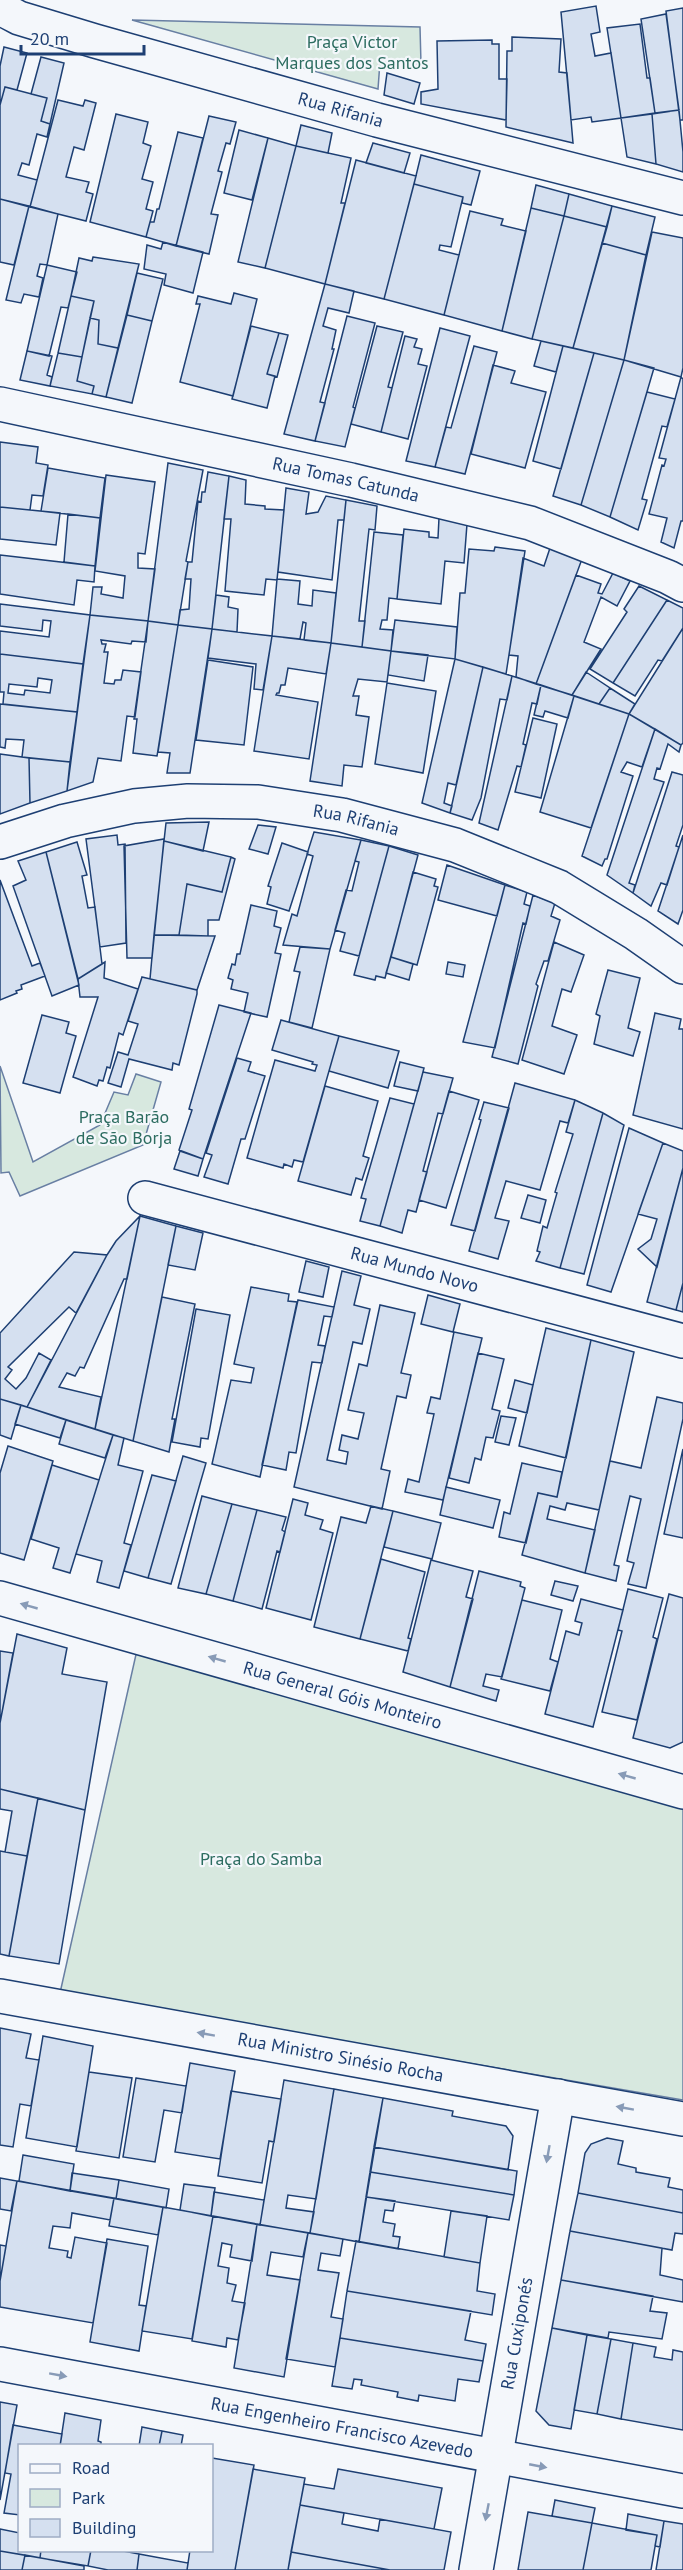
<svg xmlns="http://www.w3.org/2000/svg" width="683" height="2570" font-family="'PT Sans',sans-serif">
  <rect width="100%" height="100%" fill="#f4f7fb"/>
  <path fill="#d7e8df" stroke="#687fa3" stroke-width="1.5" d="M132,20L420,27L421,64L380,62L378,89Z
    M0,1066L33,1162L100,1125L114,1092L128,1095L136,1074L161,1082L143,1145L20,1196L9,1172L1,1173Z
    M137,1650L683,1809V2100L60,1993Z"/>
  <path fill="#d5e0f0" stroke="#1d3f73" stroke-width="1.5" fill-rule="evenodd" d="M596,6L600,32L591,34L595,56L611,53L621,118L592,122L591,117L571,120L561,12Z
    M683,8V120H680L666,11Z
    M666,14L679,110L655,113L641,19Z
    M640,24L647,78H650L655,113L621,118L607,28Z
    M512,37L561,39L559,72L567,73L573,143L506,127L507,51H512Z
    M492,40V44H499V79H507L506,120L421,104V92L438,89L437,41Z
    M4,47L27,53L17,90L5,87L0,105V66Z
    M41,57L64,63L50,124L41,121L47,98L31,94Z
    M387,73L420,83L414,104L384,95Z
    M5,87L47,98L41,121L50,124L47,137L37,134L29,165L22,163L18,175L37,180L30,207L0,199V105Z
    M58,100L83,106L85,100L96,103L84,150L74,147L66,177L89,182L86,192L93,194L86,221L30,207Z
    M679,110L683,152V172L656,164L652,114Z
    M116,114L148,122L143,143L151,146L142,179L153,182L146,209L153,211L146,237L90,222Z
    M652,114L656,164L627,157L621,118Z
    M209,116L236,122L230,144L226,143L218,171L222,172L211,214L218,215L209,254L176,246Z
    M301,125L332,133L328,153L296,146Z
    M239,130L268,138L252,200L224,193Z
    M178,132L203,138L176,246L146,237L150,222H154L157,209H159Z
    M268,138L296,146L265,268L238,262Z
    M373,143L410,153L404,173L366,163Z
    M296,146L351,158L341,203H345L325,284L265,268Z
    M421,155L480,171L471,205L462,203L463,197L414,184Z
    M356,160L416,176L384,299L325,284Z
    M414,184L463,197L451,247L440,245L439,250L459,255L444,315L384,299Z
    M536,185L569,194L564,216L531,208Z
    M569,194L612,206L607,227L564,216Z
    M0,199L29,206L14,265L0,262Z
    M29,206L58,214L47,265L40,264L37,276L43,278L39,297L24,294L21,303L6,300Z
    M612,206L655,217L646,255L602,243Z
    M531,208L564,216L532,339L502,331Z
    M470,211L503,219L501,225L526,231L502,331L444,315Z
    M564,216L607,227L573,348L532,339Z
    M652,232L683,238V368L681,377L624,360Z
    M163,242L203,252L193,293L164,285L166,274L144,269L147,245L161,249Z
    M602,243L646,255L624,360L573,348Z
    M93,257L139,264L118,348L98,344L99,320L90,318L94,301L71,296L79,258L92,261Z
    M47,265L77,272L68,308L61,307L49,356L27,351Z
    M137,273L163,279L152,321L127,315Z
    M325,284L354,291L349,313L328,308L323,326L336,330L332,349H334L320,402L325,403L315,441L284,434Z
    M234,293L257,299L233,396L180,382L200,304H196L198,296L231,304Z
    M71,296L94,301L82,357L58,353Z
    M127,315L152,321L132,403L106,397Z
    M347,316L375,323L353,407L355,408L345,447L315,441Z
    M90,318L99,320L98,344L118,348L106,397L92,394L94,386L77,381Z
    M251,326L279,333L267,374L275,376L267,408L232,399Z
    M377,326L403,332L388,387L392,388L381,432L351,424Z
    M440,328L470,336L435,467L406,461Z
    M279,333L288,335L277,377L267,374Z
    M405,336L417,339L414,347L422,349L418,364L427,366L408,439L381,432Z
    M541,341L563,346L556,372L534,366Z
    M474,346L497,352L465,474L435,467L446,427L451,428Z
    M563,346L594,353L561,469L533,461Z
    M27,351L52,356L47,375L52,377L50,386L20,380Z
    M58,353L82,357L77,381L94,386L92,394L50,386Z
    M594,353L624,360L581,505L553,496Z
    M624,360L654,368L610,517L581,505Z
    M493,365L515,371L511,383L546,392L525,468L471,454Z
    M681,377L683,379V521H681L674,548L661,542L667,518L649,514L662,465L664,466L666,459L659,458Z
    M647,392L675,399L667,427L662,426L642,499L647,500L638,530L610,517Z
    M0,442L38,447L36,463L48,465L43,496L32,495L30,510L0,507Z
    M168,463L203,470L186,561L188,562L178,625L148,621Z
    M48,468L105,478L100,518L41,511Z
    M208,472L229,476L212,629L178,625L180,610L189,609L191,579H185L188,562H192L198,501L201,502L202,492H205Z
    M106,475L155,482L145,554L138,553V568L155,569L148,621L90,615L93,587H102L101,594L123,598L125,576L95,571Z
    M229,476L246,480L245,504L265,506V509L284,510L277,580L266,579L264,595L225,591L231,519H224Z
    M286,488L309,492L306,514L318,512L326,496L346,500L344,520H338L332,580L278,572Z
    M346,500L377,506L375,530L369,529L359,621H365L362,647L331,643Z
    M0,507L60,513L56,545L0,539Z
    M68,514L100,518L95,566L64,562Z
    M439,518L467,524L464,563L445,561L441,604L397,599L404,529L429,532V537L438,538Z
    M374,532L403,535L397,599L389,598L387,620H382L380,629L393,630L391,651L362,647Z
    M551,545L582,559L536,684L516,677L518,656L509,655L523,558L544,566Z
    M495,547L525,551L506,674L455,659L460,593H465L469,549L494,551Z
    M0,555L95,566L94,582L77,580L74,605L0,594Z
    M613,573L630,581L617,606L601,597L584,642L601,649L572,695L536,684L576,575L601,584L598,593L602,594Z
    M277,579L300,581L298,604L312,606L313,590L336,593L331,643L304,640L306,623L303,622L300,639L272,636Z
    M639,586L667,600L613,683L590,669L627,612L624,609Z
    M216,595L229,597L228,607L238,609L237,632L212,629Z
    M667,600L683,608V628L662,661L658,660L635,696L613,683Z
    M0,604L90,615L83,664L0,654V631L49,637L51,621L43,620L42,631L0,626Z
    M90,615L148,621L146,642L132,641L131,644L101,640L102,644H106L104,652H108L104,683L114,684L115,680H121L123,670L141,672L135,717L127,716L121,761L98,758L93,782L67,791Z
    M395,620L457,627L455,659L391,651Z
    M148,621L178,625L157,756L133,753L137,719H134Z
    M178,625L212,629L190,773H167L170,753L158,752Z
    M683,628V743L681,745L629,714Z
    M212,629L272,636L263,690L254,689L256,664L208,658Z
    M272,636L331,643L326,674L288,668L285,685H281L279,693H277L276,695L318,702L309,759L254,751Z
    M331,643L391,651L387,682L358,679L353,696H359L356,715L369,717L362,767L344,765L342,786L310,781Z
    M391,651L428,655L424,681L388,675Z
    M0,654L83,664L77,712L3,704L4,692H0ZM38,678L52,680L50,693L25,690L24,695L8,693L9,684L37,687Z
    M455,659L483,667L456,785L448,783L444,803L452,806L450,813L422,803Z
    M208,660L253,667L244,745L196,740Z
    M483,667L512,676L507,700L500,699L481,798L472,820L450,813Z
    M586,672L610,688L599,704L572,695Z
    M512,676L541,685L537,704L532,703L523,744L526,745L521,767L517,766L498,830L479,823Z
    M387,683L436,691L423,773L375,764Z
    M541,685L574,696L568,718L545,711L543,717L534,715Z
    M610,688L635,704L629,714L599,704Z
    M574,696L629,714L591,828L540,812Z
    M0,704L77,712L70,762L22,757L24,740L6,739L5,748L0,747Z
    M629,714L655,729L642,767L627,762L621,772L633,776L607,859H605L602,866L582,856Z
    M533,718L557,724L541,798L515,792Z
    M655,729L681,745L679,752L668,744L660,769L657,768L654,779L664,782L629,883L635,885L633,893L607,875Z
    M0,754L29,758L30,803L0,814Z
    M29,758L70,762L67,791L30,803Z
    M672,772L683,775V825L676,846L679,847L667,885L661,883L651,906L633,893Z
    M209,822L203,851L164,841L166,823Z
    M258,825L276,827L268,854L249,849Z
    M314,832L361,840L330,949L283,945L292,914L297,916L313,856L307,854Z
    M117,835L118,845L125,844L126,943L100,947L86,839Z
    M683,835V910L678,924L658,911Z
    M164,839L152,958H127L124,846Z
    M361,840L389,846L359,956L340,951L345,933L335,930L346,890L352,891L359,862L355,861Z
    M164,841L231,857L222,892L187,884L179,935H154Z
    M77,842L87,875L82,876L88,908L95,907L102,964L78,979L46,852Z
    M282,843L308,852L289,911L267,904L271,887L268,886Z
    M389,846L418,855L385,978L376,976L375,980L354,975Z
    M46,852L79,985L52,996L13,886L26,880L18,861Z
    M231,857L235,859L219,920H208V936L179,935L187,884L222,892Z
    M447,865L505,885L497,916L438,900Z
    M413,872L436,879L434,886L438,887L417,965L391,957Z
    M0,880L32,966L40,963L45,976L21,985L22,989L16,991L17,993L0,1000Z
    M505,885L527,892L524,904L530,906L526,924L523,923L495,1048L463,1042Z
    M533,895L555,903L551,916L560,920L548,961H544L536,984L538,986L518,1064L492,1057Z
    M251,905L277,911L274,926L281,928L275,953L281,954L267,1017L244,1012L248,993L231,989L233,980L228,978L232,964L235,965L237,954H240Z
    M154,935L215,936L197,990L150,979Z
    M554,942L584,955L571,992L562,989L552,1026L577,1035L564,1074L522,1060Z
    M300,947L330,949L312,1028L289,1022L300,972L294,971Z
    M391,957L413,964L409,980L386,973Z
    M105,962L104,978L138,989L123,1035L119,1033L110,1068L107,1067L103,1081L99,1080L97,1086L73,1077L98,997H80L78,979Z
    M448,962L465,965L463,977L446,974Z
    M608,970L640,978L628,1028L640,1032L633,1056L594,1044L600,1016L596,1014Z
    M142,977L197,990V994L179,1065L173,1063L172,1070L129,1059L121,1087L108,1083L118,1052L128,1055L138,1024L128,1021Z
    M219,1005L251,1013L203,1159L179,1150L192,1110L189,1109Z
    M655,1013L681,1019L679,1029H683V1129L633,1115Z
    M42,1015L69,1022L66,1033L76,1036L60,1093L23,1083Z
    M281,1020L339,1036L303,1162L294,1160L292,1167L284,1164L283,1168L247,1158L275,1060L315,1071L317,1065L312,1064L313,1062L272,1050Z
    M339,1036L399,1051L388,1088L329,1071Z
    M237,1058L251,1062L248,1071L265,1076L245,1139H241L228,1184L204,1177L212,1155L206,1153Z
    M400,1062L424,1068L418,1091L394,1086Z
    M423,1072L453,1078L443,1114L438,1113L423,1171L427,1172L416,1212L408,1210L402,1233L380,1226Z
    M515,1083L575,1100L568,1123L560,1121L540,1190L506,1181L495,1218L509,1221L498,1259L469,1251Z
    M325,1086L378,1101L363,1156L369,1158L362,1180L356,1178L351,1195L298,1181Z
    M449,1091L479,1100L446,1208L419,1200Z
    M390,1098L414,1104L380,1226L360,1221L366,1199L361,1198Z
    M575,1100L603,1113L560,1268L536,1261L540,1252L537,1251L543,1226L547,1228L557,1193L555,1192L573,1134L566,1132Z
    M484,1102L509,1108L475,1231L451,1225L481,1120L479,1119Z
    M603,1113L624,1125L584,1274L560,1268Z
    M629,1128L663,1143L611,1292L587,1285Z
    M663,1143L683,1151V1168L657,1267L638,1249L651,1239L657,1219L638,1214Z
    M180,1151L203,1159L198,1176L174,1169Z
    M683,1168V1283L676,1310L647,1302Z
    M528,1195L546,1200L540,1223L521,1218Z
    M140,1216L176,1226L133,1441L95,1429Z
    M140,1216L127,1279H124L84,1368L80,1367L75,1376L67,1373L59,1387L101,1397L95,1429L27,1407L107,1255L116,1241Z
    M176,1226L203,1233L195,1270L168,1265Z
    M74,1252L107,1255L76,1313L69,1307L8,1367L12,1370L5,1379L16,1389L26,1378L39,1353L51,1360L27,1407L0,1399V1333Z
    M306,1261L329,1267L323,1297L299,1292Z
    M342,1271L361,1276L354,1305L370,1309L362,1344L353,1342L327,1460L346,1464L348,1452L339,1450L342,1435L358,1439L364,1413L348,1410L359,1364L367,1366L380,1305L415,1313L401,1373L411,1375L406,1398L397,1396L381,1469L390,1471L382,1509L294,1487Z
    M683,1283V1312L676,1310Z
    M251,1287L289,1294L288,1301L297,1302L260,1477L212,1464L231,1380L251,1383L254,1368L234,1364Z
    M428,1295L460,1304L453,1332L421,1324Z
    M162,1297L195,1304L172,1419H175L169,1452L133,1441Z
    M298,1300L334,1307L332,1317L324,1316L318,1345L325,1346L322,1363L312,1362L296,1453L289,1452L286,1470L262,1465Z
    M196,1309L230,1315L208,1439L201,1438L200,1447L172,1442Z
    M546,1328L591,1340L566,1458L519,1446Z
    M454,1332L482,1338L443,1500L405,1492L408,1479L419,1482L434,1414L427,1413L431,1397L440,1399Z
    M591,1340L634,1352L599,1510L567,1503L565,1510L550,1506L547,1519L595,1530L585,1573L522,1555L538,1493L557,1497Z
    M478,1353L504,1359L492,1409L500,1411L493,1438L486,1437L481,1460L475,1458L469,1483L449,1478Z
    M515,1380L533,1385L527,1413L508,1408Z
    M657,1397L683,1403V1419L646,1588L628,1584L634,1563L627,1561L641,1499L630,1496L614,1565L619,1566L616,1581L585,1573L610,1461L641,1468Z
    M0,1399L21,1405L11,1439L0,1435Z
    M21,1405L66,1420L60,1438L15,1424Z
    M501,1416L516,1418L509,1445L495,1442Z
    M66,1420L113,1435L105,1458L59,1444Z
    M113,1435L124,1438L118,1465L143,1471L124,1543L131,1545L119,1588L97,1582L102,1561L76,1554Z
    M8,1446L53,1461L24,1560L0,1553V1473Z
    M683,1449V1538L664,1534Z
    M183,1456L206,1463L171,1584L148,1578Z
    M522,1463L562,1472L557,1497L538,1493L526,1543L499,1537L504,1512L510,1514Z
    M52,1465L99,1480L70,1573L53,1568L59,1548L31,1539Z
    M152,1475L176,1481L148,1578L124,1571Z
    M446,1487L500,1500L493,1528L440,1515Z
    M202,1496L232,1504L206,1594L178,1588Z
    M293,1499L308,1503L305,1515L323,1520L320,1529L333,1533L311,1620L266,1608Z
    M232,1504L257,1510L233,1601L206,1594Z
    M371,1506L393,1511L360,1639L314,1627L341,1517L366,1523Z
    M257,1510L286,1517L282,1530L285,1532L280,1552L277,1551L262,1609L233,1601Z
    M393,1511L441,1523L432,1559L384,1547Z
    M381,1559L425,1572L408,1638L411,1639L408,1651L360,1639Z
    M431,1560L473,1571L466,1597L473,1599L450,1687L403,1672Z
    M479,1571L521,1582L520,1586L525,1588L502,1677L486,1674L483,1686L499,1690L496,1701L450,1687Z
    M555,1581L578,1586L573,1601L551,1595Z
    M628,1589L663,1598L653,1637L657,1639L637,1720L602,1712L622,1631L618,1630Z
    M669,1594L683,1598V1742L670,1748L633,1738Z
    M581,1599L623,1610L593,1727L545,1714L566,1631L579,1635L582,1623L575,1621Z
    M522,1600L562,1610L550,1659L558,1662L550,1691L501,1679Z
    M17,1634L67,1648L62,1674L107,1682L85,1810L0,1789V1723Z
    M0,1651L13,1653L0,1723Z
    M0,1789L38,1798L27,1856L5,1852L12,1811L0,1809Z
    M38,1798L85,1810L59,1964L9,1956Z
    M0,1851L27,1856L9,1956L0,1954Z
    M0,2028L31,2034L26,2058L39,2060L31,2106L20,2104L13,2147L0,2145Z
    M43,2036L93,2046L77,2147L26,2138Z
    M190,2063L235,2071L220,2159L175,2152Z
    M89,2072L132,2078L119,2158L76,2151Z
    M136,2078L186,2086L182,2113L164,2110L155,2162L123,2157Z
    M284,2080L334,2089L316,2199L288,2195L286,2208L314,2212L310,2233L260,2225Z
    M334,2089L383,2098L359,2242L310,2233Z
    M231,2091L281,2099L274,2142L269,2141L262,2183L218,2176Z
    M383,2098L453,2111L452,2116L506,2126L513,2136L508,2170L374,2147Z
    M607,2138L623,2141L618,2164L636,2168V2172L670,2178L668,2187L683,2190V2213L578,2193L585,2153L591,2144Z
    M374,2147L517,2171L514,2195L370,2172Z
    M23,2155L74,2164L70,2191L19,2181Z
    M370,2172L514,2195L509,2220L366,2197Z
    M72,2173L119,2180L116,2199L70,2191Z
    M0,2178L17,2181L11,2211L0,2209Z
    M119,2180L169,2189L166,2208L116,2199Z
    M17,2181L114,2198L110,2220L72,2213L70,2228L53,2226L49,2248L68,2251L67,2257L71,2258L75,2237L107,2243L93,2323L0,2307V2281Z
    M184,2184L215,2188L211,2216L180,2210Z
    M214,2192L264,2200L260,2225L211,2216Z
    M578,2193L683,2213V2234L675,2233L672,2250L570,2231Z
    M366,2197L395,2201L393,2211L385,2210L383,2222L395,2224L393,2236L400,2237L398,2249L359,2242Z
    M114,2198L163,2207L158,2235L109,2226Z
    M163,2207L213,2216L192,2339L142,2331Z
    M451,2211L487,2216L480,2263L444,2257Z
    M213,2216L257,2224L252,2261L230,2257L232,2245L222,2243L218,2266L229,2268L227,2283L236,2285L232,2301L245,2303L238,2340L227,2338L226,2347L192,2341Z
    M257,2224L308,2233L303,2257L271,2252L267,2275L300,2280L284,2377L234,2368Z
    M570,2231L662,2248L660,2275L683,2280V2302L561,2280Z
    M308,2233L343,2239L340,2256L321,2253L318,2270L339,2273L331,2317L343,2319L335,2367L286,2359Z
    M107,2239L148,2246L139,2305L146,2306L139,2351L90,2342Z
    M356,2241L480,2263L477,2291L495,2294L492,2315L347,2291Z
    M0,2245L6,2246L0,2281Z
    M561,2280L653,2296L650,2311L667,2313L662,2339L609,2332L608,2338L552,2328Z
    M347,2291L471,2311L465,2340L486,2344L483,2361L340,2338Z
    M552,2328L587,2335L571,2429L549,2425L536,2411Z
    M587,2335L611,2339L597,2414L574,2410Z
    M340,2338L483,2361L479,2382L458,2379L455,2401L419,2395L418,2401L397,2397L398,2392L361,2385L362,2380L354,2379L352,2389L332,2386Z
    M611,2339L633,2343L621,2419L597,2414Z
    M633,2343L656,2347L654,2357L672,2360L673,2350L683,2352V2430L621,2419Z
    M0,2402L17,2405L0,2500Z
    M65,2413L101,2420L98,2441L101,2442V2446H60Z
    M13,2425L62,2434L60,2446H20V2515L4,2513L11,2474L5,2473Z
    M142,2427L162,2431L159,2446H139Z
    M162,2431L183,2435L181,2446H159Z
    M212,2458L254,2465L235,2570H187L190,2550H212Z
    M253,2469L305,2478L288,2570H235Z
    M338,2469L442,2488L434,2529L300,2505L304,2484L334,2489Z
    M555,2500L595,2508L592,2523L552,2516Z
    M300,2505L344,2513L342,2524L378,2531L380,2519L451,2532L444,2570H390L291,2552Z
    M528,2512L592,2523L583,2570H518Z
    M628,2514L664,2521L660,2547L655,2546L657,2535L626,2530Z
    M664,2521L683,2524V2570H656Z
    M592,2523L657,2535L651,2570H583Z
    M0,2529L20,2533V2550H41L40,2558L0,2551Z
    M41,2550H91L88,2566L40,2558Z
    M91,2550H118L139,2554L137,2570H108L88,2566Z
    M0,2551L25,2555L22,2570H0Z
    M291,2552L390,2570H288Z
    M139,2554L188,2563L187,2570H137Z
    M25,2555L84,2566V2570H22Z"/>
  <g fill="none" stroke-linecap="round" stroke-linejoin="round">
    <g stroke="#1d3f73" stroke-width="36">
      <g id="minor">
        <path id="s1" d="M0,8L19,18L95,41L377,120L683,198"/>
        <path id="s2" d="M0,404L351,480L530,523L668,577L683,585"/>
        <path id="s3" d="M0,842L65,821L134,806L188,801L258,802L342,815L455,845L559,887L636,934L683,967"/>
        <path id="s4" d="M145,1198L683,1341"/>
        <path id="s5" d="M0,1598L683,1792"/>
        <path id="s6" d="M0,1996L683,2119"/>
        <path id="s7" d="M0,2364L683,2491"/>
        <path id="s8" d="M476,2570L558,2096"/>
      </g>
    </g>
    <use href="#minor" stroke="#f4f7fb" stroke-width="33"/>
  </g>
  <defs><path id="oneway-solid" d="M-6-.8H1V-3.2L6.5 0L1 3.2V.8H-6Z" transform="scale(1.5)"/></defs>
  <g fill="#889bb7">
    <use href="#oneway-solid" transform="translate(29 1606) rotate(-164)"/>
    <use href="#oneway-solid" transform="translate(217 1659) rotate(-164)"/>
    <use href="#oneway-solid" transform="translate(627 1776) rotate(-164)"/>
    <use href="#oneway-solid" transform="translate(206 2034) rotate(-170)"/>
    <use href="#oneway-solid" transform="translate(625 2108) rotate(-170)"/>
    <use href="#oneway-solid" transform="translate(548 2154) rotate(100)"/>
    <use href="#oneway-solid" transform="translate(58 2375) rotate(10)"/>
    <use href="#oneway-solid" transform="translate(538 2466) rotate(11)"/>
    <use href="#oneway-solid" transform="translate(487 2512) rotate(101)"/>
  </g>
  <g text-anchor="middle" stroke-width="4.5" stroke-linejoin="round" paint-order="stroke">
    <g font-size="18" fill="#2c6c60" stroke="#f4f7fb">
      <text x="352" y="48">Praça Victor<tspan x="352" dy="21">Marques dos Santos</tspan></text>
      <text x="124" y="1123">Praça Barão<tspan x="124" dy="21">de São Borja</tspan></text>
      <text x="261" y="1865">Praça do Samba</text>
    </g>
    <g font-size="18" fill="#1d3f73" stroke="#f4f7fb">
      <text dy="6" stroke="none"><textPath href="#s1" startOffset="356">Rua Rifania</textPath></text>
      <text dy="6" stroke="none"><textPath href="#s2" startOffset="354">Rua Tomas Catunda</textPath></text>
      <text dy="6" stroke="none"><textPath href="#s3" startOffset="363">Rua Rifania</textPath></text>
      <text dy="6" stroke="none"><textPath href="#s4" startOffset="279">Rua Mundo Novo</textPath></text>
      <text dy="6" stroke="none"><textPath href="#s5" startOffset="356">Rua General Góis Monteiro</textPath></text>
      <text dy="6" stroke="none"><textPath href="#s6" startOffset="346">Rua Ministro Sinésio Rocha</textPath></text>
      <text dy="6" stroke="none"><textPath href="#s8" startOffset="240">Rua Cuxiponés</textPath></text>
      <text dy="6" stroke="none"><textPath href="#s7" startOffset="348">Rua Engenheiro Francisco Azevedo</textPath></text>
    </g>
  </g>
  <rect x="18" y="2444" width="195" height="108" fill="#f4f7fb" stroke="#9eadc5" stroke-width="1.5"/>
  <rect x="30" y="2464" width="30" height="9" fill="#f4f7fb" stroke="#9eadc5" stroke-width="1.5"/>
  <text x="72" y="2474" font-size="18" fill="#1d3f73">Road</text>
  <rect x="30" y="2489" width="30" height="18" fill="#d7e8df" stroke="#9eadc5" stroke-width="1.5"/>
  <text x="72" y="2504" font-size="18" fill="#1d3f73">Park</text>
  <rect x="30" y="2519" width="30" height="18" fill="#d5e0f0" stroke="#9eadc5" stroke-width="1.5"/>
  <text x="72" y="2534" font-size="18" fill="#1d3f73">Building</text>
  <path d="M21 45v9h123v-9" fill="none" stroke="#1d3f73" stroke-width="3"/>
  <text x="30" y="45" font-size="18" fill="#1d3f73" stroke="#f4f7fb" stroke-width="4.5" paint-order="stroke">20 m</text>
</svg>
